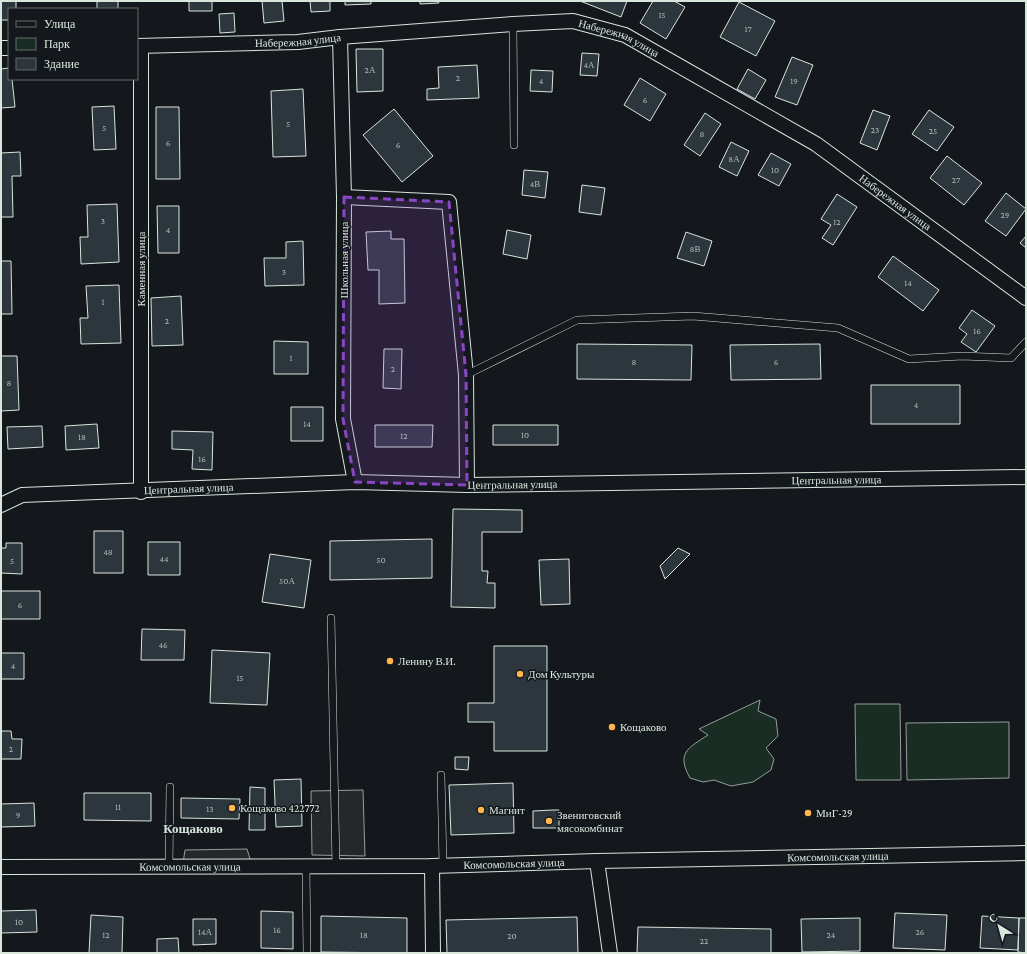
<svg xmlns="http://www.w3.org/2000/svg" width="1027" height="954" font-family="'Crimson Pro',serif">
  <rect width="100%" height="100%" fill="#14181c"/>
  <path fill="#1a2d24" stroke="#939e99" d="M760,700L758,711L776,719L778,736L766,748L774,759L771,770L753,782L731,786L714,780L703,782L690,778C676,753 688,748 708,735L699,729Z
    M855,704H900L901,780H856Z
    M1009,722V778L907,780L906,723Z"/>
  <path fill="#24282b" stroke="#939e99" d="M363,790L365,856L312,855L311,791Z
    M247,849L251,862L183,863L185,850Z"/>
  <path fill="#2c363c" stroke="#d8e6dc" d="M1,1H16V9H9V20H1Z
    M97,1H118V9H97Z
    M189,1H212V11H189Z
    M262,1H282L284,21L264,23Z
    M310,1H330V11L311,12Z
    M345,1H371V4L345,5Z
    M420,1H438L439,3L420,4Z
    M580,1H627L621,17Z
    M653,1H674L685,7L666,39L640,23Z
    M739,2L775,21L756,56L720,37Z
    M234,13L235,32L220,33L219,14Z
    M356,49H383V91L357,92Z
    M582,53L599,54L597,76L580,75Z
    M792,57L813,65L797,105L775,97Z
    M477,65L479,98L427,100V89L439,88L438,67Z
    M9,68V79H12L15,107L1,108V69Z
    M748,69L766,80L755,99L737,89Z
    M531,70L553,71L552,92L530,91Z
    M640,78L666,94L650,121L624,105Z
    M303,89L306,156L273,157L271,91Z
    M114,106L116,149L94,150L92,107Z
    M156,107H179L180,179H156Z
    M394,109L433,156L402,182L363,135Z
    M873,110L890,116L877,150L860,143Z
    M929,110L954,127L937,151L912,134Z
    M705,113L721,124L700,156L684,145Z
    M731,142L749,151L737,176L719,167Z
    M20,152L21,176H12L13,217H1V153Z
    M771,153L791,164L779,186L758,175Z
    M947,156L982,183L964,205L930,178Z
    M524,170L548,172L545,198L522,195Z
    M582,185L605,188L601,215L579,212Z
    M1006,193L1026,209L1006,236L985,221Z
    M837,194L857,207L833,245L822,238L831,225L821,219Z
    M117,204L119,262L81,264L80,237H88L87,205Z
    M157,206H179V253H158Z
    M507,230L531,235L527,259L503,254Z
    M391,231V239H404L405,303L379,304V270H368L366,232Z
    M686,232L712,241L704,266L677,258Z
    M1026,236V248L1020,243Z
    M303,241L304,285L265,286L264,258H286V242Z
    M893,256L939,290L923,311L878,277Z
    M1,261H11L12,314H1Z
    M119,285L121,343L81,344L80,318H88L86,286Z
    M181,296L183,345L152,346L151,298Z
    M972,310L995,326L976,352L961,342L967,334L959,328Z
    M274,341L308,342V374H274Z
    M577,344L692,345L691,380L577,379Z
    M820,344L821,379L731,380L730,345Z
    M384,349H402L401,389L383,388Z
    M1,356H17L19,410L1,411Z
    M871,385H960V424H871Z
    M291,407H323V441H291Z
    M97,424L99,448L66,450L65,426Z
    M375,425H433L432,447H375Z
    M493,425H558V445H493Z
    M42,426L43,447L8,449L7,427Z
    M172,431L213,432L212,470L192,469L193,450L172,449Z
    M453,509L522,510V532H482V571H488L487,583H495V608L451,607Z
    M94,531H123V573H94Z
    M432,539V578L330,580V541Z
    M148,542H180V575H148Z
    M6,543H22V574L1,573V548H6Z
    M678,548L690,554L665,579L660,566Z
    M270,554L311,560L304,608L262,602Z
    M569,559L570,604L541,605L539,560Z
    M1,591H40V619H1Z
    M142,629L185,630L184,660H141Z
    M494,646H547V751H494V722H468V703H494Z
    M212,650L270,653L267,705L210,703Z
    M1,653H24V679H1Z
    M1,731H11L12,739H22L21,759H1Z
    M455,757H469L468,770L455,769Z
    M301,779L302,826L276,827L274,780Z
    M513,783L514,833L451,835L449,785Z
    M250,787L265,788V830H249Z
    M84,793H151V821L84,820Z
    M181,798L240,799L239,819L181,818Z
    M34,803L35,826L1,827V804Z
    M553,810H559V828H533V811Z
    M36,910L37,932L1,933V911Z
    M261,911L293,912V949L261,948Z
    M895,913L947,915L945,950L893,948Z
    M91,915L123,917L122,953H89Z
    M321,916L407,918V953L321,952Z
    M982,916L1019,918L1018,950L980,948Z
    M577,917L578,953H447L446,920Z
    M860,918V951L802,952L801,919Z
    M1019,918H1026V953L1018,952Z
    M193,919H216V944L193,945Z
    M638,927L771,929V953H637Z
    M178,938L179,953H157V939Z"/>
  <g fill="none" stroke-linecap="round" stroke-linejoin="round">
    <g stroke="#d8e6dc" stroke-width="8">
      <path id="service" d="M513,24L514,145
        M466,375L577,320L693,316L838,328L909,359L962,356L1011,358L1026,342
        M331,618L336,866
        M441,775L443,865
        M306,866L307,953
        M169,867L170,787"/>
    </g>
    <g stroke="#d8e6dc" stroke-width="16">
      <g id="minor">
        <path d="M340,37L344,197L343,419L355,482"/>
        <path id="s1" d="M137,46L298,42L340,37L513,24L573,21L625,35L816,144L1026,298"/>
        <path d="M1,48H9"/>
        <path d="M344,197L449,202L466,375L467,485"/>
        <path d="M141,492V46"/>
        <path id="s2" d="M1,505L22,495L355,482L467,485L1026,477"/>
        <path d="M597,861L610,953"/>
        <path d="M432,866L433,953"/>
        <path id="s3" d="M1,867L432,866L597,861L1026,853"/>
      </g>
    </g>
    <use href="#service" stroke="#14181c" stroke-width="7"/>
    <use href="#minor" stroke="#14181c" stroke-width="14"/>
  </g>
  <path fill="#8948c3" fill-opacity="0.2" stroke="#8948c3" stroke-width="3" stroke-dasharray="8 5" stroke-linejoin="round" d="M344,197L449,202L466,375L467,485L355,482L343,419Z"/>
  <g fill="#ffb74d" stroke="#14181c" stroke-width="1.5">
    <circle cx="390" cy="661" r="4"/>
    <circle cx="520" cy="674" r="4"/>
    <circle cx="612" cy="727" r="4"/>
    <circle cx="232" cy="808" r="4"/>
    <circle cx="481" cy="810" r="4"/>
    <circle cx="808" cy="813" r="4"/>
    <circle cx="549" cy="821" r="4"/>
  </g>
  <g text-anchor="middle" stroke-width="3" stroke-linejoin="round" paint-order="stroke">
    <g font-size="9" fill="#adbab4">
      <text x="662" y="18">15</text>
      <text x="748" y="32">17</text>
      <text x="589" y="68">4А</text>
      <text x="370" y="73">2А</text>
      <text x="458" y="81">2</text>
      <text x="541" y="84">4</text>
      <text x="794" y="84">19</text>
      <text x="645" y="103">6</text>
      <text x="288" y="127">5</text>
      <text x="104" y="131">5</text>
      <text x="875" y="133">23</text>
      <text x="933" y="134">25</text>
      <text x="702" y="137">8</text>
      <text x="168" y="146">6</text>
      <text x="398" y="148">6</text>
      <text x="734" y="162">8А</text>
      <text x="775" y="173">10</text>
      <text x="956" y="183">27</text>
      <text x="535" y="187">4В</text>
      <text x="1005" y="218">29</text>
      <text x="103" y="224">3</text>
      <text x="837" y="225">12</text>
      <text x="168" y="233">4</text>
      <text x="695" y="252">8В</text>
      <text x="284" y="275">3</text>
      <text x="908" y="286">14</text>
      <text x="103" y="305">1</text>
      <text x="167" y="324">2</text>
      <text x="977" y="334">16</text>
      <text x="291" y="361">1</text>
      <text x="634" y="365">8</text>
      <text x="776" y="365">6</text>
      <text x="393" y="372">2</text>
      <text x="9" y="386">8</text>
      <text x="916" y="408">4</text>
      <text x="307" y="427">14</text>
      <text x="525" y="438">10</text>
      <text x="404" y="439">12</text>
      <text x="82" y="440">18</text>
      <text x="202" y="462">16</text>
      <text x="108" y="555">48</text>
      <text x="164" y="562">44</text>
      <text x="381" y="563">50</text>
      <text x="12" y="564">5</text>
      <text x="287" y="584">50А</text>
      <text x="20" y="608">6</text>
      <text x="163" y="648">46</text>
      <text x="13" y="669">4</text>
      <text x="240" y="681">15</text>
      <text x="11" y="752">2</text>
      <text x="118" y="810">11</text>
      <text x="210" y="812">13</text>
      <text x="18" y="818">9</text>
      <text x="19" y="925">10</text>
      <text x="277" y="933">16</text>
      <text x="205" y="935">14А</text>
      <text x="920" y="935">26</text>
      <text x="106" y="938">12</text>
      <text x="364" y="938">18</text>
      <text x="831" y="938">24</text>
      <text x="512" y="939">20</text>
      <text x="704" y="944">22</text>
    </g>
    <g font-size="11" fill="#d8e6dc" stroke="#14181c">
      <text dy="4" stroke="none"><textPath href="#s1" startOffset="486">Набережная улица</textPath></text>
      <text dy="4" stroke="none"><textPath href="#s1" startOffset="161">Набережная улица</textPath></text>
      <text dy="4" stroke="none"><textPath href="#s1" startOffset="809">Набережная улица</textPath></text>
      <text transform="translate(344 260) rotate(-90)" y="4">Школьная улица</text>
      <text transform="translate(141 269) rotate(-90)" y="4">Каменная улица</text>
      <text dy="4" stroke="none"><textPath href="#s2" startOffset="838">Центральная улица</textPath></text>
      <text dy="4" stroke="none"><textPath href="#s2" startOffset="514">Центральная улица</textPath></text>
      <text dy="4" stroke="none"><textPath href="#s2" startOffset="190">Центральная улица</textPath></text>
      <text dy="4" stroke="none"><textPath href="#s3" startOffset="837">Комсомольская улица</textPath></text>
      <text dy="4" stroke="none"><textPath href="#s3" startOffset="513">Комсомольская улица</textPath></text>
      <text dy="4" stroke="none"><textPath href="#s3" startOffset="189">Комсомольская улица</textPath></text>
    </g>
    <g font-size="11" fill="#d8e6dc" stroke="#14181c" text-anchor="start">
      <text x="398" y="665">Ленину В.И.</text>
      <text x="528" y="678">Дом Культуры</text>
      <text x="620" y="731">Кощаково</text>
      <text x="240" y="812">Кощаково 422772</text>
      <text x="489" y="814">Магнит</text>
      <text x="816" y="817">МиГ-29</text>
      <text x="557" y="819">Звениговский<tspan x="557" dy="13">мясокомбинат</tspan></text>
    </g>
    <g font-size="13" font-weight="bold" fill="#d8e6dc" stroke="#14181c">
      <text x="193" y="833">Кощаково</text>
    </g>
  </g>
  <rect width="1027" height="954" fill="none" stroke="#d8e6dc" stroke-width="4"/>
  <rect x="8" y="8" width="130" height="72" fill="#14181c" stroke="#626a69"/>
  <rect x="16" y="21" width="20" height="6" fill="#14181c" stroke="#626a69"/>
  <text x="44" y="28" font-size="12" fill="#d8e6dc">Улица</text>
  <rect x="16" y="38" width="20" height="12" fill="#1a2d24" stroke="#626a69"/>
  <text x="44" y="48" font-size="12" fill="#d8e6dc">Парк</text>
  <rect x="16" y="58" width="20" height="12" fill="#2c363c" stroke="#626a69"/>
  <text x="44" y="68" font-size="12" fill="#d8e6dc">Здание</text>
  <g transform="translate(999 926) rotate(323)" stroke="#14181c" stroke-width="3" paint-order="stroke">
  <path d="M0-3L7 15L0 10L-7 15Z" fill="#d8e6dc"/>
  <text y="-6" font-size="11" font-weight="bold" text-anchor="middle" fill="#d8e6dc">С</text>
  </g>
</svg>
